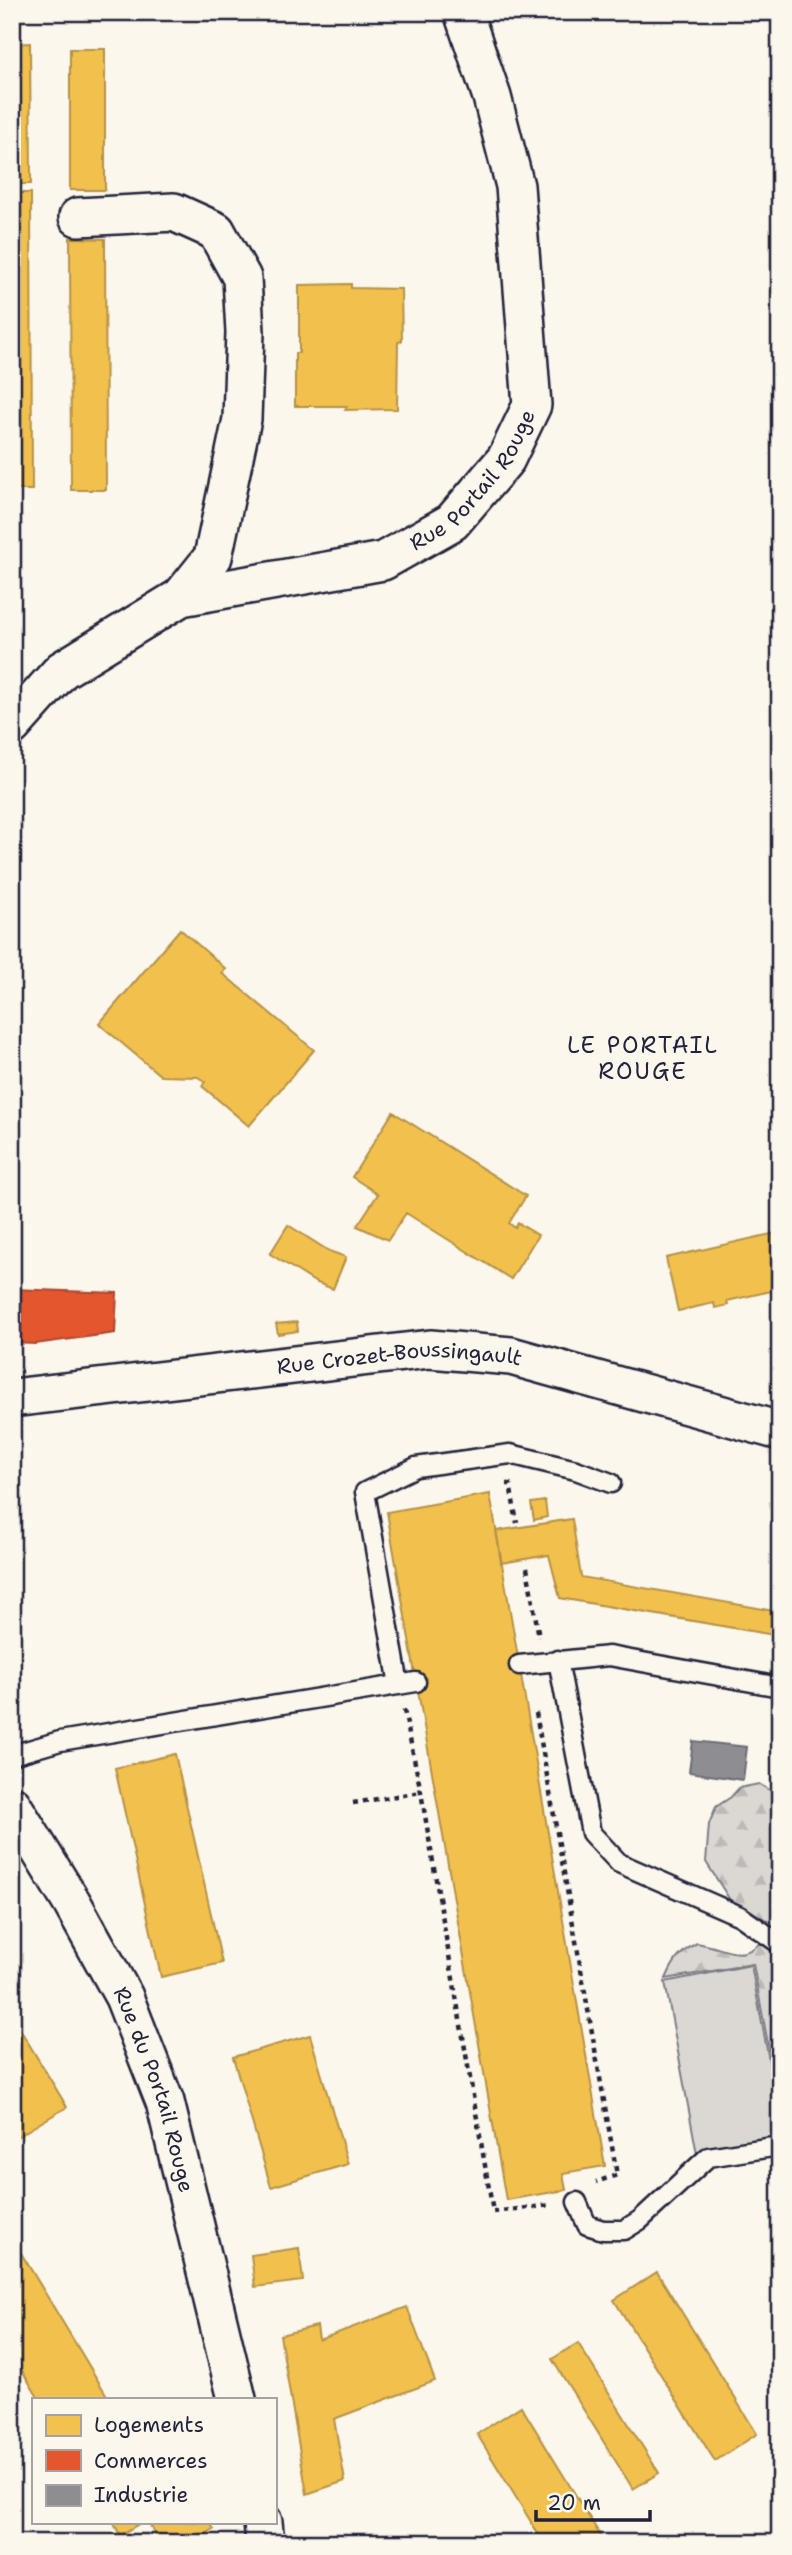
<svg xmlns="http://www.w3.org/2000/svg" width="792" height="2555" font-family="'Shantell Sans',sans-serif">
  <defs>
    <pattern id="forest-firs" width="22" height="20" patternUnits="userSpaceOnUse" patternTransform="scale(1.75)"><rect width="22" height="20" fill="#dbd8d3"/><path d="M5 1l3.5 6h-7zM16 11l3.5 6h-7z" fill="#bcb9b6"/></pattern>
  </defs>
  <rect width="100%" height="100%" fill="#fbf7ec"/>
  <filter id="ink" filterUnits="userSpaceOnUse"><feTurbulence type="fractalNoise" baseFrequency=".0143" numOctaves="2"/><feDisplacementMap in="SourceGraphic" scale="14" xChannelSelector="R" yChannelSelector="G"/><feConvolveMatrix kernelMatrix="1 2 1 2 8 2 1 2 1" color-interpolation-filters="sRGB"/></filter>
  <g filter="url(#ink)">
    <path fill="url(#forest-firs)" stroke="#7e7d87" stroke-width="2" d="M759,1784L771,1791L780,1802V2108L753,1964L666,1979C673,1962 680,1952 697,1943C732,1949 743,1966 769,1933L768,1921L730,1900L706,1862L709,1824L716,1807L731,1797L739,1788Z"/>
    <path fill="#dbd8d3" stroke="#7e7d87" stroke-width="2" d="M751,1965L780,2119V2138L697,2154L665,1982Z"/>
    <path fill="#f2c14e" stroke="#b49148" stroke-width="2" d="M30,43L31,184H12V44Z
      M70,49H105V190H70Z
      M12,193H31L32,490H12Z
      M70,238L105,239L106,490H71Z
      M351,284V288L401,289L402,341L398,342L397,409L345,410L347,406H295V353H299V285Z
      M180,929L226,969L222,973L314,1050L249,1126L202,1086L205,1082L198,1077L161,1076L99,1024Z
      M393,1112L526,1196L509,1223L515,1228L518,1223L538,1235L511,1279L406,1213L388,1240L357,1226L378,1194L352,1177Z
      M288,1225L329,1251L346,1257L333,1289L315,1282L270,1254Z
      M780,1232V1289L727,1301L728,1305L715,1308L714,1303L678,1311L666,1258Z
      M297,1322L298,1331L278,1334L276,1324Z
      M490,1494L605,2166L563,2173L566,2190L506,2200L387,1512Z
      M545,1501L547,1517L534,1520L531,1503Z
      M572,1519L581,1577L780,1612V1636L560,1598L549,1555L501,1563L496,1531Z
      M175,1754L222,1963L161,1977L115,1768Z
      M12,2016L67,2107L15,2138L12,2133Z
      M310,2035L348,2164L271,2187L233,2057Z
      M18,2248L109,2399H39L12,2354V2252Z
      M299,2248L303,2281L255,2287L251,2255Z
      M657,2272L757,2434L715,2461L614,2300Z
      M407,2307L435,2381L334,2419L345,2481L307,2494L280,2335L317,2326L319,2340Z
      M578,2343L659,2473L633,2489L552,2359Z
      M521,2406L605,2543H544L477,2434Z
      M113,2522H142L120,2535Z
      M148,2522H209L214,2529L191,2543H161Z"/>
    <path fill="#e4572e" stroke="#aa4732" stroke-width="2" d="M12,1289L117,1293L115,1333L35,1344L12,1343Z"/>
    <path fill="#8d8d92" stroke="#6d6d78" stroke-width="2" d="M693,1741L747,1747L743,1780L689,1772Z"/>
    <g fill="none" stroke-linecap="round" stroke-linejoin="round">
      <g stroke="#22223b" stroke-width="23">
        <path id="lane" d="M558,1660L591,1833L619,1863L740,1916L780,1944
          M519,1665L609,1656L780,1687
          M399,1685L365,1492L416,1467L510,1454L576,1470L611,1483
          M12,1755L60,1741L416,1682
          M577,2202L587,2225L603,2230H624L640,2220L708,2157L780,2146"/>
      </g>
      <g stroke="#22223b" stroke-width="42">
        <g id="street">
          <path d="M78,217L174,212L216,231L242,278L245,332L242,419L213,557L181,597"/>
          <path id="s1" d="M12,726L62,670L181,597L383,561L452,522L506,459L532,405L515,186L492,97L463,12"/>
          <path id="s2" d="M12,1398L430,1349L511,1356L780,1431"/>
          <path id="s3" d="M12,1805L72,1903L124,1997L165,2102L237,2399"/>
          <path d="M263,2522L265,2543"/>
        </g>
      </g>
      <path stroke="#22223b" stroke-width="4.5" stroke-dasharray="5 5" stroke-linecap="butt" d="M507,1484H510L517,1523
        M527,1568L539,1637
        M404,1710L421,1792L493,2212L552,2205
        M536,1713L617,2175L596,2182
        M353,1803L421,1792"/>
      <use href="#lane" stroke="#fbf7ec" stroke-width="18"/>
      <use href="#street" stroke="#fbf7ec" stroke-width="37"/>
    </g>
  </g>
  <g text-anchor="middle" stroke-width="7" stroke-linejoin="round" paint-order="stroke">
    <g font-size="21" fill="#22223b" stroke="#fbf7ec">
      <text dy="7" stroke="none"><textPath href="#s1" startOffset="544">Rue Portail Rouge</textPath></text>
      <text dy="7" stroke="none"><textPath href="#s2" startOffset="390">Rue Crozet-Boussingault</textPath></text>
      <text dy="7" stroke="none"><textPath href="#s3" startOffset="320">Rue du Portail Rouge</textPath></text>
    </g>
    <g font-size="23" letter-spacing="2" fill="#22223b" stroke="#fbf7ec">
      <text x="643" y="1053">LE PORTAIL<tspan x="643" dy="26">ROUGE</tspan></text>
    </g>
  </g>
  <rect width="792" height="2555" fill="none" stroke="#fbf7ec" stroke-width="42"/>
  <rect x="21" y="21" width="750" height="2513" fill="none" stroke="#22223b" stroke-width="2.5" filter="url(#ink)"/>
  <rect x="32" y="2398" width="245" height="126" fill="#fbf7ec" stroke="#a4a2a5" stroke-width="2"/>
  <rect x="46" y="2415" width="35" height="21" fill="#f2c14e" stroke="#a4a2a5" stroke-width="2"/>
  <text x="94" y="2432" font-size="21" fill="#22223b">Logements</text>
  <rect x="46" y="2450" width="35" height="21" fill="#e4572e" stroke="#a4a2a5" stroke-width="2"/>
  <text x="94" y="2468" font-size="21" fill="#22223b">Commerces</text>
  <rect x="46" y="2485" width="35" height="21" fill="#8d8d92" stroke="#a4a2a5" stroke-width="2"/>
  <text x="94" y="2502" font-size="21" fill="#22223b">Industrie</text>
  <path d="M536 2510v10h114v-10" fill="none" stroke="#22223b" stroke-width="3.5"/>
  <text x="547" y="2510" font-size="21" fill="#22223b" stroke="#fbf7ec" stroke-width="5" paint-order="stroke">20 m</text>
</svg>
